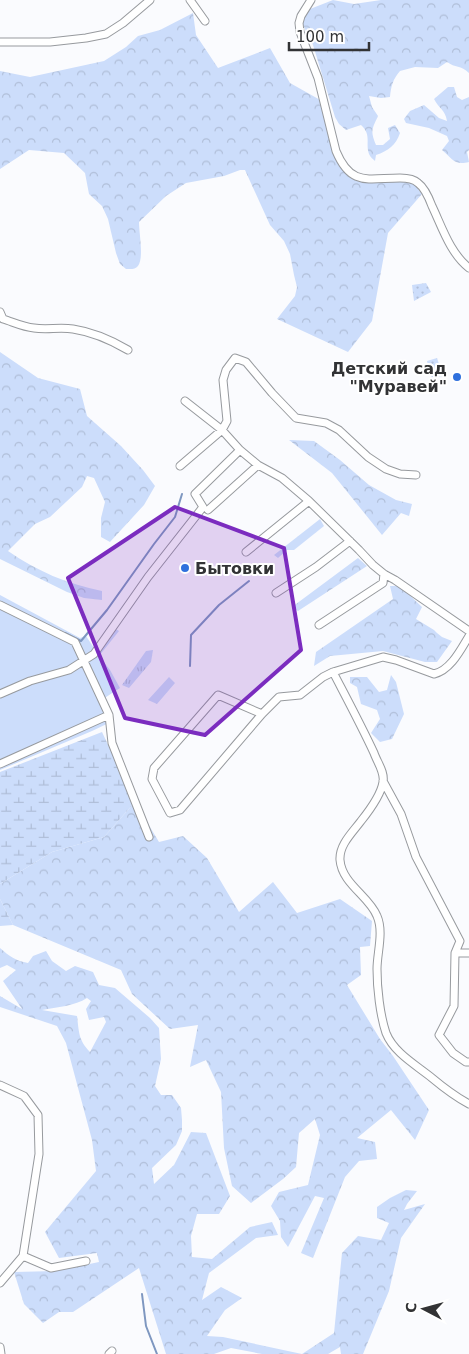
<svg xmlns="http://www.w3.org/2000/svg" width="469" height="1354" font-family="'DejaVu Sans',sans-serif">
  <defs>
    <pattern id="grass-tufts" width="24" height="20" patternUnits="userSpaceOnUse" patternTransform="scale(1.25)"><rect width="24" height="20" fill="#ccddfb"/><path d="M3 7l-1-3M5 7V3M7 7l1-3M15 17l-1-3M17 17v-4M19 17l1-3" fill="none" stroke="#b0bed8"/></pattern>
    <pattern id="forest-crowns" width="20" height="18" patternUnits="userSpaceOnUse" patternTransform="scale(1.25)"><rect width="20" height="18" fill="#ccddfb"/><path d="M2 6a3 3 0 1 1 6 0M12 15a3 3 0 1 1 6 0" fill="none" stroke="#b0bed8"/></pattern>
    <pattern id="wetland-marsh" width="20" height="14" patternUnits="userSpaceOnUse" patternTransform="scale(1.25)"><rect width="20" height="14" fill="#ccddfb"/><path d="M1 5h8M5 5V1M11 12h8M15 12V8" fill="none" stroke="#b0bed8"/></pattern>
    <pattern id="park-dots" width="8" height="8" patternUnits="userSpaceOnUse" patternTransform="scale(1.25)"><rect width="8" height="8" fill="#ccddfb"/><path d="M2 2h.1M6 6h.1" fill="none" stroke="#b0bed8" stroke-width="1.8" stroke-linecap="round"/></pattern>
  </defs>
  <rect width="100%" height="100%" fill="#fafbfe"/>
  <path fill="url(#grass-tufts)" d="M153,650L151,662L129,688L122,685L146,651Z
    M169,677L175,683L157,704L148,700Z"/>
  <path fill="url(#forest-crowns)" fill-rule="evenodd" d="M333,0L354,4L381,0H469V73C461,65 455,68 447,62L438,68L415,67L400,71C393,79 391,86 390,97L381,98L369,96L372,107L378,116C372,129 370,131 376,145H383L390,139L388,128L395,125L400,133C396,145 388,151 376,155L375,161C373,159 370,157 369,154C365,143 372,135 361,125L346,130L339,124L335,117L313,45L302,23L305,11Z
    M193,13L196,35L218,68L270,48L290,83L322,101C327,120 334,160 346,174C361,192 397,172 412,182C416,185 419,191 422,194L388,233L372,321L348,352L277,319L295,296L297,287L294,275L290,254L284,241L270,225L245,170H240L224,176L186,183L166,196L139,222C139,233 144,258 138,266C135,270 130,269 126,269L120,264L116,253L108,219L102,206L89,194L85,173L64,153L29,150L0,169V71L30,77L104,61L126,47L138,36L160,30Z
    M448,87H454L457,97L462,100L469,97V150L467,152L469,162C454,166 452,158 442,150L449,141L447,136L429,128L406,123L404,119L410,111L424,105L439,118L447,121C445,109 439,109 434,99Z
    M0,352L38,378L80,389L87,416L121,446L143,470L155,486L144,505L110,542L101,537V518L105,502L94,478L87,476L82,487L50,517L35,524L8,551C37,571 67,584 102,591V600L84,598L67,592L0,559Z
    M289,440L314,441L340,460L369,485L396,500L412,504L409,516L401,513L382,535L332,473Z
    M320,519L324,526L294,550H287L278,558L274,555Z
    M358,558L367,566L298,611L292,607Z
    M390,586H400L422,607L416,619L434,630L437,633L442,637L452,641L437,662H425L383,651L330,656L314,666L316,652L393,599Z
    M391,675L396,682L404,714L392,739L380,742L371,733L380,719L377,710L361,704L357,687L350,683V677H367L379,692L387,690Z
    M135,802L159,842L183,836L207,858L239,912L273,882L297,913L340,899L372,921L370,946L360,947L361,975L347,985L380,1039L393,1056L429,1110L415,1140L391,1110L357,1138L375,1142L377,1159L359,1161L345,1177L313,1258L301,1253L324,1198L315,1196L288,1247L281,1237L280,1221L271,1206L279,1192L308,1185L320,1135L315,1119L299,1133L296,1167L283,1179L251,1203L232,1186L224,1148L221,1092L206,1060L190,1067L198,1025L170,1029L132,994L121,970L13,925L0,899V884L52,852L104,837Z
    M0,948C9,956 16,961 28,963L33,956L46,951L52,961L66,971L75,966L93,972L99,985L115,988L150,1018L159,1028L161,1059L155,1086L161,1095H172L181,1108L182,1120V1131L176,1145L152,1168L154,1184L174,1165L191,1132L206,1133L230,1196L219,1214H197L191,1236L192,1257L212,1259L250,1227L272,1222L278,1235L256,1238L209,1273L202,1300L221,1287L242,1298L225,1310L207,1336L223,1337L302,1354L334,1333L342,1253L358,1236L381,1240L389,1223L377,1218V1207L390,1198L406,1190L417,1191L407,1204L404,1210L425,1204L401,1238L389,1291L363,1354H341L340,1347L328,1354H262L231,1348L214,1354H166L139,1268L73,1312H59L43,1323L24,1304L14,1272L56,1271L99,1262L97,1253L59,1258L45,1232L96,1171L92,1140L66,1043L57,1026L0,1007V996L22,1009L3,981L16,970L7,965L0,968ZM87,998L91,1001L86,1009L89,1020L104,1017L106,1022L90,1052C78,1040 79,1031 77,1016L42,1010C57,1007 75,1006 87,998Z"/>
  <path fill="url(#wetland-marsh)" d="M102,732L135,802L104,837L52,852L0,884V772Z
    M0,899L13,925L0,926Z"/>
  <path fill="url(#park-dots)" d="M426,283L431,292L414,301L412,285Z
    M437,358L443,376L432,377L430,375L427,361Z"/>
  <path fill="#ccddfb" d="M0,595L80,638L86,636L94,648L109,625L119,631L99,656L110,670L120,688L103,699L113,721L92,731L0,770Z"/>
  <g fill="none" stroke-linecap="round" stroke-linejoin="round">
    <path stroke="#7e97c0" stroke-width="2" d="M65,633L81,641L107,610L154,544L175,517L182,494
      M190,666L191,635L219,605L249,581
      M142,1294L146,1326L157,1354"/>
    <g stroke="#979a9e" stroke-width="9">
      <path id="minor" d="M190,0L205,21
        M311,0L301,16L299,23L300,32L318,78L336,151C351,187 368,178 400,178C405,178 414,179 418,183C425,188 429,198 432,206C442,227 450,253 469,268
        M0,42H50L86,38L106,34L123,23L150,0
        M0,312L3,319C13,322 23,327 34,328C46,330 60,327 73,329C93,332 111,340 128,350
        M185,401L222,430L240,450L258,465L282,478L309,501L359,550L373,565L384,574L395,580L469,631
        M180,466L222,430L227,421L223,380L226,370L235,358L246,362L272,393L296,418L326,423L339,430L368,457L386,469L400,474L416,475
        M208,510L258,465
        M246,552L309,501
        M276,593L316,567L350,541
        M0,605L75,642L109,715L112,743L149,837
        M319,625L383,583L384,574
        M469,636C461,649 451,670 434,674L396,660L383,657L333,672C347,699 361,725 374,753C377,762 385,772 383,782C381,795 369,811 361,821C352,833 339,845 340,860C342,884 369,896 377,916C384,932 377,953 377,969C377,988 380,1015 386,1033C394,1053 416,1065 432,1078C444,1088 456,1097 469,1104
        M0,694L30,681L69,670L94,654L148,577L203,507L195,494L240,450
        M262,714L218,695L154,768L152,779L170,813L180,810L262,714L279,697L300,695L323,677L333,672
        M0,764L109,715
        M383,781L401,814L416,857L460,941L455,953L454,1006L439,1035L453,1053L466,1062H469
        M455,953H469
        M0,1085L24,1096L38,1115L39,1154L23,1256L0,1283
        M23,1256L51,1268L86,1261
        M0,1347L1,1354
        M109,1354L112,1351"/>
    </g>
    <use href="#minor" stroke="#fff" stroke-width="7"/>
  </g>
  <path fill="#7b2cbf" fill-opacity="0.2" stroke="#7b2cbf" stroke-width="4" stroke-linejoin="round" d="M175,507L284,548L301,650L205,735L125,718L68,578Z"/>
  <g fill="#2f70dd" stroke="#fff" stroke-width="2">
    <circle cx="457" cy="377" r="5"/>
    <circle cx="185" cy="568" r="5"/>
  </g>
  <g text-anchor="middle" stroke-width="4" stroke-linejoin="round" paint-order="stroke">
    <g font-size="16" font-weight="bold" fill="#323335" stroke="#fff" text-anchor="end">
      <text x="447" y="374">Детский сад<tspan x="447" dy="18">"Муравей"</tspan></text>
      <text x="195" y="574" text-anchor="start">Бытовки</text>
    </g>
  </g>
  <g transform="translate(424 1309) rotate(276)" stroke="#ffffff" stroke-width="4" paint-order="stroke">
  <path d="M0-4L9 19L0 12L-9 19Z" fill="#323335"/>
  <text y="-8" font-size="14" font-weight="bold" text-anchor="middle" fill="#323335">С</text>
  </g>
  <path d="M289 42v8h80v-8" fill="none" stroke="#323335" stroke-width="2.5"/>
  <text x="296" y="42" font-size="15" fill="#323335" stroke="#ffffff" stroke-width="4" paint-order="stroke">100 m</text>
</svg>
